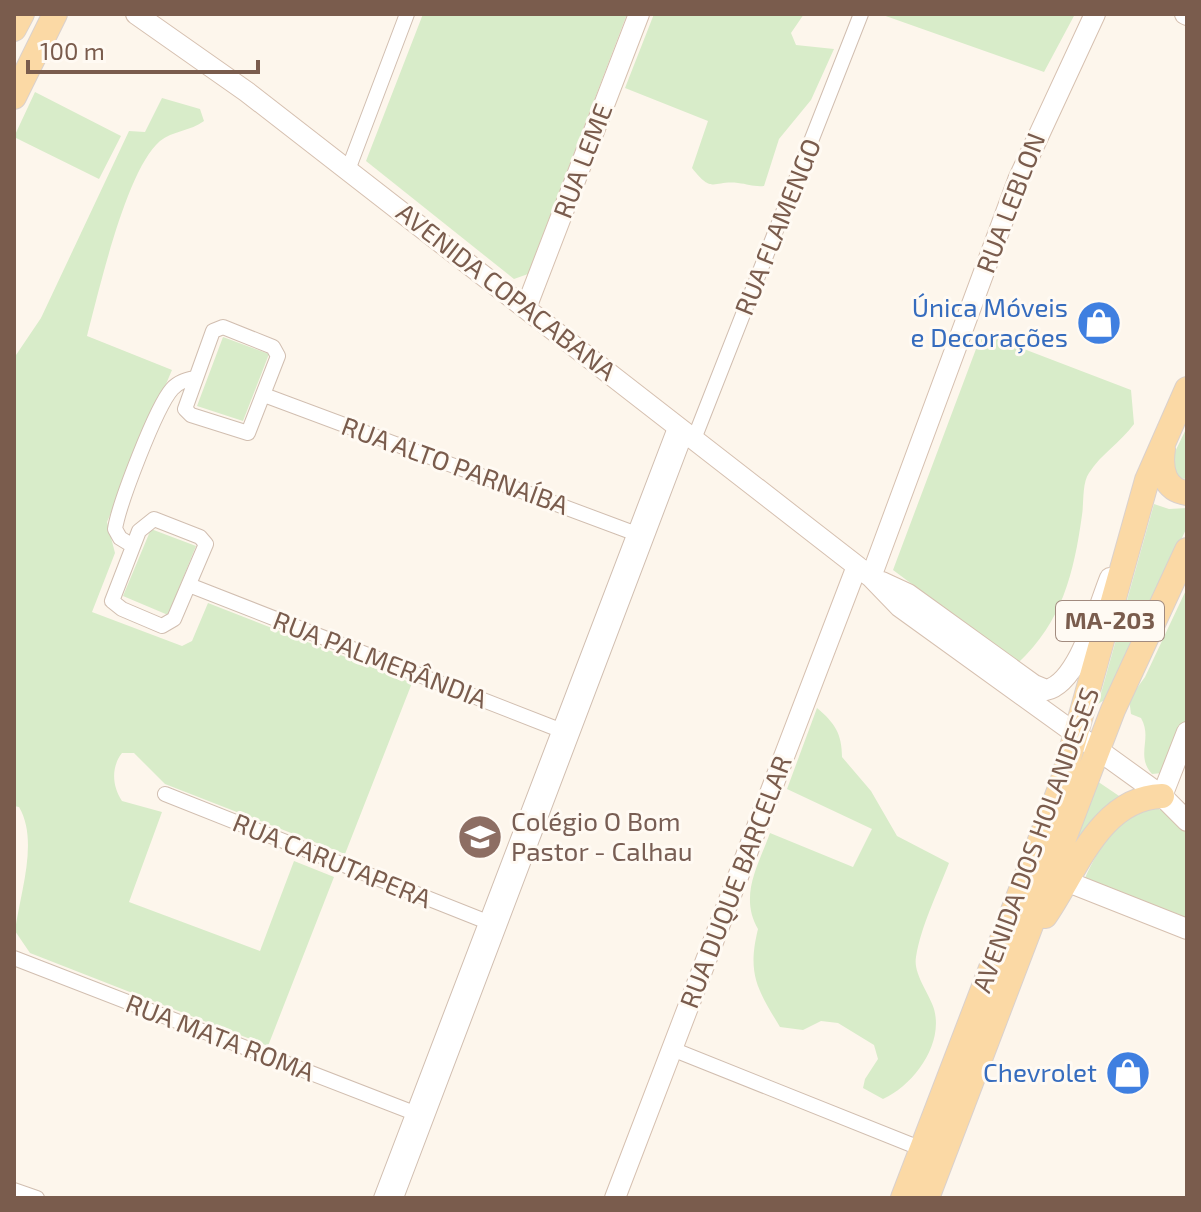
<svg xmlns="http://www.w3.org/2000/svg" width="1201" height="1212" font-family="'Exo 2',sans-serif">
  <rect width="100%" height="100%" fill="#fdf6ec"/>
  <path fill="#d8ecc9" d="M423,14H627L528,274L514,279L366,161Z
    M654,14H804L791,33L796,45L834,49L811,100L779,139L764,186C754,187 748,184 738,183C713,180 713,195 692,168L708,121L625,88Z
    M880,14H1075L1044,72Z
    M35,92L121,136L99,179L14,137Z
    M162,98L200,109L204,121C191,131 172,131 160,141C126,170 99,291 87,336L172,370L107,522L115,553L92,612L182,646L192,641L208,603L412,683L345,854L165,784L134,753H122C111,767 112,786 122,801L162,812L129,902L260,951L294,861L334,877L268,1046L30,953L15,931C20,893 39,841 19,807L14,806V358L41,318L129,131L145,132Z
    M982,333L1131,390L1134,424C1121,442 1101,454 1089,473C1082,483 1084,503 1082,515C1074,573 1062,622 1018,663L893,570Z
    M223,337L269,354L243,421L197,406Z
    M1187,427V479L1177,478L1172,458Z
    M1154,504L1169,509L1187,508V527L1109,697L1098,704Z
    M151,529L196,546L168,615L123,596Z
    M1187,588V718L1167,768L1162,773L1152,774C1135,755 1153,739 1141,718L1131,714L1129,699L1145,677Z
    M817,708C835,723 842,734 842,757L871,791L897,836L949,863C938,892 921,926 916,957C913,974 929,993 934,1009C944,1044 914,1085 883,1099L863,1088L865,1079L878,1059L874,1045L838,1023L821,1021L803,1030L780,1027C757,989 747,974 758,929C739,896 758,866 770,833L853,867L872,829L787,789Z
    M1097,781L1125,800L1069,856Z
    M1154,807L1163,811L1187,834V922L1085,878C1099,848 1119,812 1154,807Z"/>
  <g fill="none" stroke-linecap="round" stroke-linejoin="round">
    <g stroke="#d1beb0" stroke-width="16">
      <path id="street" d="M348,170L407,14
        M223,327L273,347L278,356L248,433L191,415L185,409L213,331Z
        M264,395L642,536
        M694,439L861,14
        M154,519L200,537L206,544L174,619L162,626L122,609L112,601L139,531Z
        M133,546L120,538L115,529C119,504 156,407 172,389C178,382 186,380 194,378
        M189,585L565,732
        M165,794L495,925
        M14,958L422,1116
        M672,1049L922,1149
        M14,1190L37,1198
        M381,1198L676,425
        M396,1198L686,433"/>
    </g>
    <g stroke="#d6c0b0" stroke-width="22">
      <path id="secondary" d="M136,14L247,92L871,577L900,607L1162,796L1187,821
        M1185,14L1187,15
        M526,308L639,14
        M871,577L1018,180L1095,14
        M882,582L908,594L1034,685L1046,690C1079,683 1098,607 1110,578
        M1162,796L1187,732
        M1053,876L1187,929
        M615,1198L857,566"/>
    </g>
    <g stroke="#dad1cd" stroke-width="26">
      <path id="primary" d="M14,29L22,14
        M14,97L55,14
        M1163,449C1160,469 1164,490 1187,493
        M1045,916C1076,872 1099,798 1162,796
        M903,1198L1062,783L1147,480L1187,389
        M927,1198L1113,710L1187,550"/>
    </g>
    <use href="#street" stroke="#fff" stroke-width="14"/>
    <use href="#secondary" stroke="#fff" stroke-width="20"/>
    <use href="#primary" stroke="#fbd9a5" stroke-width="24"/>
  </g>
  <defs>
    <g id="shop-disc" transform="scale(2.3)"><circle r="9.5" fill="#3f7fe0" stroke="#fffaf3"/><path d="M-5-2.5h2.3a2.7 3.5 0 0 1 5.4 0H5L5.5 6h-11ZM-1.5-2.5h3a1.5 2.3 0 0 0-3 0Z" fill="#fff"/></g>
    <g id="school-disc" transform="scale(2.3)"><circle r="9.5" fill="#8d6e63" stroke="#fffaf3"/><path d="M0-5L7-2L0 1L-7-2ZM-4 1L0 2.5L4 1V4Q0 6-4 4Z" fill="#fff"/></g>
  </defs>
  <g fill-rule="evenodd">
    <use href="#shop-disc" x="1099" y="323"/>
    <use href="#school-disc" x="480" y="837"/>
    <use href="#shop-disc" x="1128" y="1073"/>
  </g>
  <g text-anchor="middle" stroke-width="6" stroke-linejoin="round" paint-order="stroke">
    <rect fill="#fffaf3" stroke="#a28b7f" stroke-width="2" x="1056" y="601" width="108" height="40" rx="6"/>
    <g font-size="24" font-weight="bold" fill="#7a5c4d">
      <text x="1110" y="629">MA-203</text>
    </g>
    <g font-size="26" fill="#7a5c4d" stroke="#fffaf3">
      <text transform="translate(583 161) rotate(-69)" y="9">RUA LEME</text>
      <text transform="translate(1011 203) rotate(-69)" y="9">RUA LEBLON</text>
      <text transform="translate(778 227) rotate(-68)" y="9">RUA FLAMENGO</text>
      <text transform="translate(506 292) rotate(38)" y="9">AVENIDA COPACABANA</text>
      <text transform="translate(455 466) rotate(20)" y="9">RUA ALTO PARNAÍBA</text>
      <text transform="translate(380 660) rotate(21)" y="9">RUA PALMERÂNDIA</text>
      <text transform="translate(1036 840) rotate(-70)" y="9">AVENIDA DOS HOLANDESES</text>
      <text transform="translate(332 861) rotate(22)" y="9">RUA CARUTAPERA</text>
      <text transform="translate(736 882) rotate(-69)" y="9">RUA DUQUE BARCELAR</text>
      <text transform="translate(220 1038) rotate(21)" y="9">RUA MATA ROMA</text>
    </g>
    <g font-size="26" fill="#366cbe" stroke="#fffaf3" text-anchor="end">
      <text x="1068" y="317">Única Móveis<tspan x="1068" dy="30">e Decorações</tspan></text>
      <text x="1097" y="1082">Chevrolet</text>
    </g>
    <g font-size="26" fill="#785e54" stroke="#fffaf3" text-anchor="start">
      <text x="511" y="831">Colégio O Bom<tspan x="511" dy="30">Pastor - Calhau</tspan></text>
    </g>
  </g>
  <rect width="1201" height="1212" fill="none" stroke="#7a5c4d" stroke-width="32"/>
  <path d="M28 60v12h230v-12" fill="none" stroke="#7a5c4d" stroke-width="4"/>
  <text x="40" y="60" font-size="24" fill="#7a5c4d" stroke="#fffaf3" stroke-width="6" paint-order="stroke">100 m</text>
</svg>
